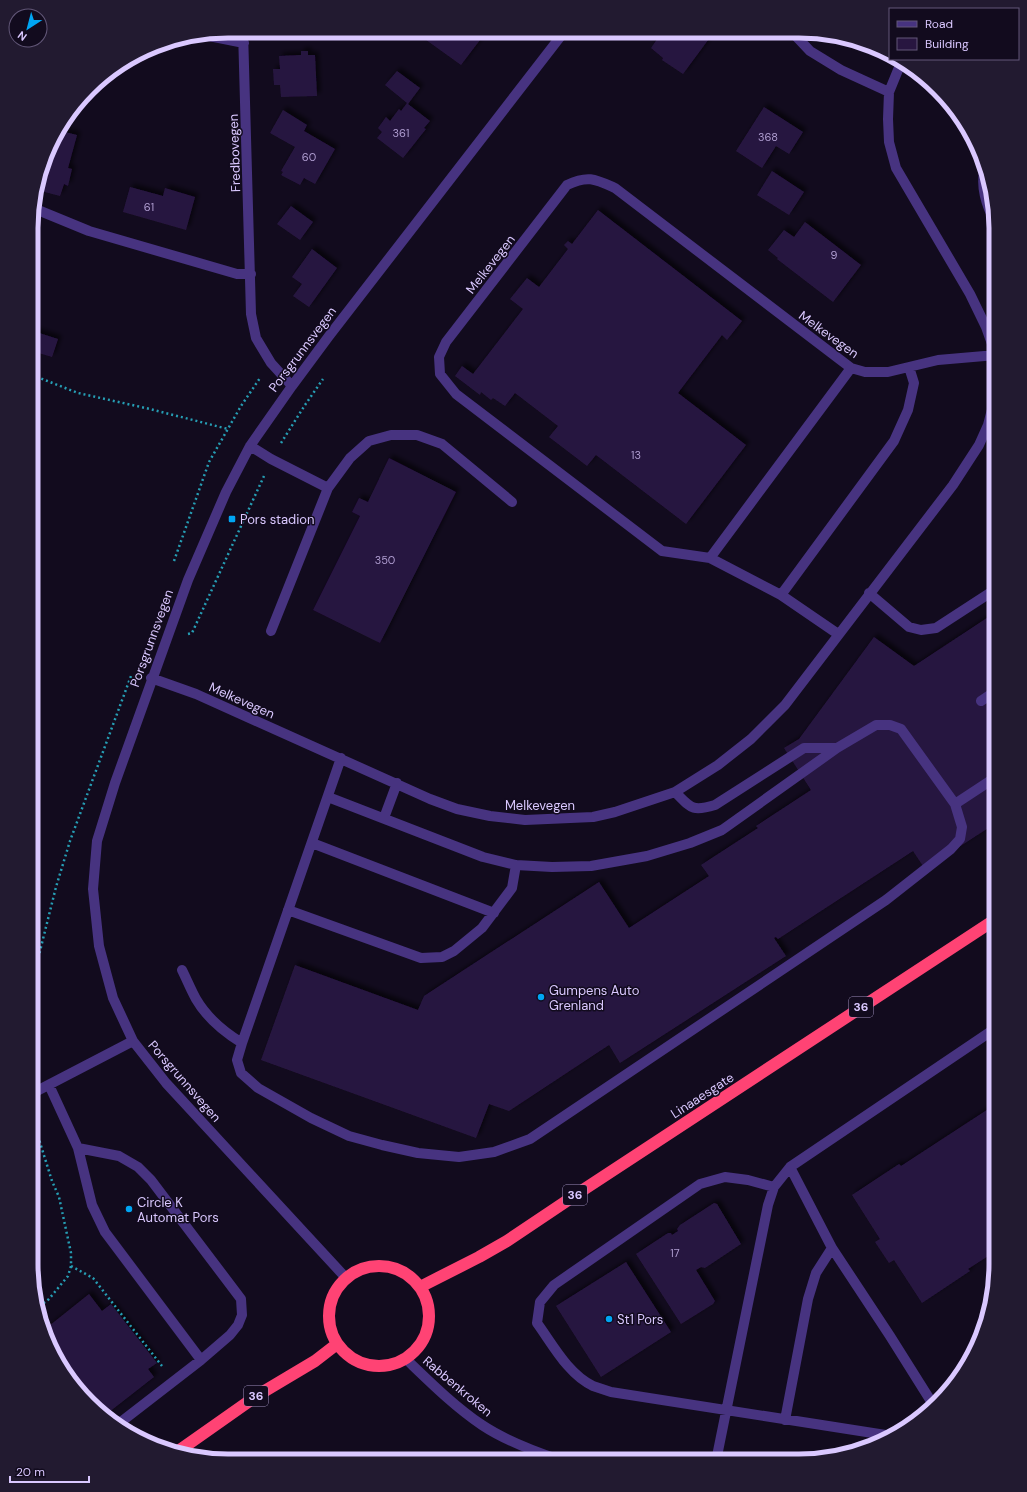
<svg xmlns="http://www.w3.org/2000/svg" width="1027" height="1492" font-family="'DM Sans',sans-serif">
  <defs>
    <filter id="shadow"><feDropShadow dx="3.5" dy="-3.5" stdDeviation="2" flood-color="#0009"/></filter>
  </defs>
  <rect width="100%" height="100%" fill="#120b1e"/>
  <path fill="#281640" filter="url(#shadow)" d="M415,32H477L483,36L461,65Z
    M662,32L671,33L714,32L683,74L662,60L663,58L651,48Z
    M301,51H308V55H315L317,96L281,97L280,85H274L273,69H280L279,56L301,55Z
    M397,71L420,88L408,104L430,121L424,128L426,129L403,158L377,138L382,132L378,128L386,117L390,121L399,109L401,111L407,103L385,85Z
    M764,107L803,132L789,154L776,146L762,168L736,151Z
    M283,110L307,125L304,131L335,149L315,184L304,178L300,185L281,175L283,172L281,171L295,147L270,133Z
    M57,130L77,135L68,168L72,169L68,186L64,184L60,196L37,190Z
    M772,171L804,192L789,215L757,195Z
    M130,187L163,196L165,188L195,197L186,230L123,212Z
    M291,206L313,222L300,240L277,224Z
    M598,210L742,321L727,340L722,335L678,393L746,445L686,524L596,455L587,466L549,437L558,426L515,393L505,406L493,398L491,400L481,392L480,395L455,376L462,366L473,374L523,309L510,299L527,278L539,287L568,249L564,245L568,241L572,244Z
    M805,222L861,265L833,302L777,259L778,258L768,250L784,230L794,237Z
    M312,249L337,268L309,307L293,296L302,284L292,277Z
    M33,331L58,339L52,357L32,351Z
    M389,458L456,492L380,643L313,610L360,516L352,512L359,498L368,502Z
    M996,612V823L925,869L913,851L778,939L776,937L774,938L786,956L620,1063L609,1045L509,1111L489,1104L476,1138L261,1060L295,965L418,1010L424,996L599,882L629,928L709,876L701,865L758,828L756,826L811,790L784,748L799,739L874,637L914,666Z
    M996,1104V1251L968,1269L970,1271L922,1303L894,1260L889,1263L875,1242L880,1239L852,1195L899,1164L901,1166Z
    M714,1203L717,1204L741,1244L705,1268L701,1267L696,1270L715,1301L713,1304L681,1324L636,1254L668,1233H671L672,1235L678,1231L677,1229L680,1225Z
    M626,1262L671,1332L601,1377L556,1306Z
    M89,1294L102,1311L111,1304L157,1363L148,1369L154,1377L104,1416L72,1384L51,1351L44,1330Z"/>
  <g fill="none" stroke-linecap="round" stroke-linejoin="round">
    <path stroke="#269eb4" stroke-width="2.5" stroke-dasharray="2 3" stroke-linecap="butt" d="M32,375L78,393L150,409L228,429
      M281,443L305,405L323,379
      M174,561L209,462L241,406L260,378
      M188,634L192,633L264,476
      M31,987L56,887L70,841L131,676
      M32,1117L52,1181L59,1197L71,1253V1266L68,1276L49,1299L37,1308
      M71,1266L93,1278L162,1366"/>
    <path stroke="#473380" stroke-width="10" d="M243,31L251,314L256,338L271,363L292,386
      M793,33L810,51L841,70L889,92
      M204,35L244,43
      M903,62L898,70L889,92L888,119L889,142L896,168L970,294L986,327L996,355V361
      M985,168C980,185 986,206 995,221
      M33,208L89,231L237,274H251
      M250,446L271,459L328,488
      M710,558L851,368
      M869,593L909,627L921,630L936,628L996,589
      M781,595L894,441L908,410L914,383L909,367
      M271,631L328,488L350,458L369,441L391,435H417L442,444L512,502
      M838,634L781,595L710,558L662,551L456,394L440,374L439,357L446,342L567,185C588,175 595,179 615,188L851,368L865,372H888L938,360L996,355
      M151,678L196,694L430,799L457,809L490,816L525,820L593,817L615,812L675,792L718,765L751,739L785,705L953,485L979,445L988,425L994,402L996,385
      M981,701L996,691
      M675,792C691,808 692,812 715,805L804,748H837
      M328,797L483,857L516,865L552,867L591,866L647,856L690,843L722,830L837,748L876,725H890L901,729L955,804L962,827L960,839L951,849L886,900L530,1139L494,1152L459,1157L418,1153L382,1145L349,1136L311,1118L258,1088L241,1073L237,1060L242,1043C275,948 308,853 341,758
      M955,804L996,777
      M384,818L397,783
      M312,843L494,913
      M288,910L421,958L442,957L454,951L482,928L512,888L516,865
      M182,970C187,980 191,990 196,999C207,1018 224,1032 242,1043
      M49,1085L78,1148L92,1205L105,1232L201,1360
      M31,1094L133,1041
      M78,1148L119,1156L138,1167L151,1180L241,1299L242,1315L238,1325L230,1335L201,1360L117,1425
      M790,1167L832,1248L890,1336L934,1406
      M774,1187L748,1180L725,1177L700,1184L554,1285L540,1302L537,1323C553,1345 568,1374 593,1386C599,1388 605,1390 611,1392L892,1436
      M346,1278L166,1083L133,1041L113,998L99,946L93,889L97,841L115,783L188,580L226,492L250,446L292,386L329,336L564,32
      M406,1359C430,1382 454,1406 482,1425C506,1441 533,1451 560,1460
      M785,1420L808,1299L816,1273L832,1248
      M716,1461L768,1205L774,1187L790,1167L996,1028"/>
    <path stroke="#ff4374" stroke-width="12" d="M329 1316a50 50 0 1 1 100 0a50 50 0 1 1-100 0Z
      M420,1287L479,1257L507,1241L583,1190L996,919
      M177,1452L258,1395L315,1361L337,1344"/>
  </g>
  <g fill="#00a5f3" stroke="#120b1e" stroke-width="1.5">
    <rect x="228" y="515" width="8" height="8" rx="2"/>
    <circle cx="541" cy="997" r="4"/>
    <circle cx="129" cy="1209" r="4"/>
    <circle cx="609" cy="1319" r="4"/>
  </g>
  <g text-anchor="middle" stroke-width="3" stroke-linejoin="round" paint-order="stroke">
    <g font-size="11" fill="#ae9ccf">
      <text x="401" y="137">361</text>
      <text x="768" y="141">368</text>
      <text x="309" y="161">60</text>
      <text x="149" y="211">61</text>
      <text x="834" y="259">9</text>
      <text x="636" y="459">13</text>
      <text x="385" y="564">350</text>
      <text x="675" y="1257">17</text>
    </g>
    <g fill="#120b1e" stroke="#9e8fbc" stroke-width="1">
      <rect x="849" y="997" width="24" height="20" rx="3"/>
      <rect x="563" y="1185" width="24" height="20" rx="3"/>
      <rect x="244" y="1386" width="24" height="20" rx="3"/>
    </g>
    <g font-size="12" font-weight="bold" fill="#dac8ff">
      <text x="861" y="1011">36</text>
      <text x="575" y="1199">36</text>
      <text x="256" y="1400">36</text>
    </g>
    <g font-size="13" fill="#dac8ff" stroke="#120b1e">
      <text transform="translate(234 153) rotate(-92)" y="5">Fredbovegen</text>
      <text transform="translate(490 264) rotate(-52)" y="5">Melkevegen</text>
      <text transform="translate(829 334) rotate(36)" y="5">Melkevegen</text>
      <text transform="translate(302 349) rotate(-53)" y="5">Porsgrunnsvegen</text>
      <text transform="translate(151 638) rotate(-70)" y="5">Porsgrunnsvegen</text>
      <text transform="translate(242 700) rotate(24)" y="5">Melkevegen</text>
      <text x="540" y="810">Melkevegen</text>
      <text transform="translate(185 1081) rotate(49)" y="5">Porsgrunnsvegen</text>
      <text transform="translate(702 1095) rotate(-33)" y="5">Linaaesgate</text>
      <text transform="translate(458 1386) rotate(40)" y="5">Rabbenkroken</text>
    </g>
    <g font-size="13" fill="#dac8ff" stroke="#120b1e" text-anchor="start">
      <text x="240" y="524">Pors stadion</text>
      <text x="549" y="995">Gumpens Auto<tspan x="549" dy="15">Grenland</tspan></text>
      <text x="137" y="1207">Circle K<tspan x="137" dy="15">Automat Pors</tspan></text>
      <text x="617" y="1324">St1 Pors</text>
    </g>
  </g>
  <path d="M0 0H1027V1492H0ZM228 38H799A190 190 0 0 1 989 228V1264A190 190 0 0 1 799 1454H228A190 190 0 0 1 38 1264V228A190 190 0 0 1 228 38Z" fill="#221a30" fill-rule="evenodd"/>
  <path fill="none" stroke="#dac8ff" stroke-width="5" d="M228 38H799A190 190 0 0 1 989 228V1264A190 190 0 0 1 799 1454H228A190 190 0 0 1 38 1264V228A190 190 0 0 1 228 38Z"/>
  <rect x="889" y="8" width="130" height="52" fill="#120b1e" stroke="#625778"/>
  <rect x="897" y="21" width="20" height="6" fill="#473380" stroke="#625778"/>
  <text x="925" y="28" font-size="12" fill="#dac8ff">Road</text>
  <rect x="897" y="38" width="20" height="12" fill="#281640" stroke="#625778"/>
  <text x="925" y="48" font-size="12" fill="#dac8ff">Building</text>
  <g transform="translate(28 28) rotate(216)"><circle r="19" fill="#120b1e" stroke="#625778"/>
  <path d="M0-3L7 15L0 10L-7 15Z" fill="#00a5f3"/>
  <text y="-6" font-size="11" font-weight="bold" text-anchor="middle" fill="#dac8ff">N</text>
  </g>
  <path d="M10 1476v6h79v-6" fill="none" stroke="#dac8ff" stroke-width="2"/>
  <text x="16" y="1476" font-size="12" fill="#dac8ff" stroke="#120b1e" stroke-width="3" paint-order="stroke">20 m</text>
</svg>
